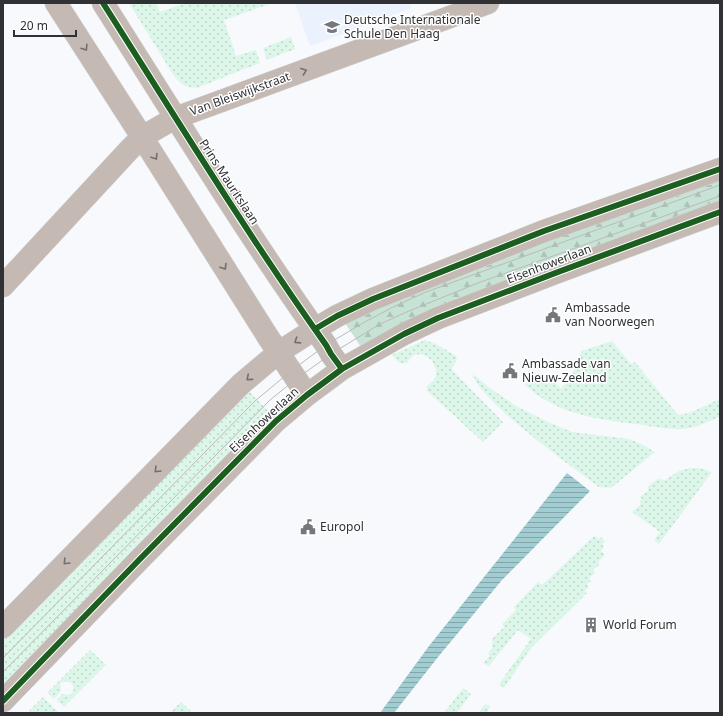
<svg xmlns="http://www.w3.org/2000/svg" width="723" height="716" font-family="'Noto Sans',sans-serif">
  <defs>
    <pattern id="grass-dots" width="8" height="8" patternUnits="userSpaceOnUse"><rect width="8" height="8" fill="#dcf7ea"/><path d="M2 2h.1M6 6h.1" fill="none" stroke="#bdd4c9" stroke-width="1.8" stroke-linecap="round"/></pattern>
    <pattern id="forest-firs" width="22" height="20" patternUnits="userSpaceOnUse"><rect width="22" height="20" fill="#c7e3d6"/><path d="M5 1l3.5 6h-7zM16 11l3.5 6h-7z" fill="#abc3b8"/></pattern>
    <pattern id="water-rules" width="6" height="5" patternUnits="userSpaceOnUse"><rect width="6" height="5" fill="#a1ccd1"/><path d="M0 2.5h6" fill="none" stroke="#84a6aa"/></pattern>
  </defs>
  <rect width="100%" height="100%" fill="#f7f9fc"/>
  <path fill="#ebf1fd" d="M295,3H409L411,8L310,46Z"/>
  <path fill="url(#grass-dots)" d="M129,3H156L160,12L185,3H272L224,20L236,56L256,50L260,63L197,88C184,87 182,85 174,76Z
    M291,37L295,49L267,60L263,48Z
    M425,340L438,345L456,356L457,360L452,368L453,371L503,422L483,442L427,391V386C429,384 432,382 434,380C442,368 426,348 413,356C410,358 409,361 407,363C400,365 396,360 392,355Z
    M612,341L631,364L635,362L678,415L689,413L720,399V416C709,422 695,428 682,429C669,430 656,427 643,425C601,420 556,415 524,384L548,375L561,389C571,377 577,367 581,351Z
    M473,374L491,389L516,406L548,422L572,432L629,439L641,444L655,452L611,488L599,487C575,469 477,399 473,374Z
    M247,389L273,416L3,692V638Z
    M690,468H700L712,472L659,544L654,540L660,532L632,512L641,504L639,502L642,499L640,497L649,490L647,487L659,478L660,480L662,479L664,481L679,471Z
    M594,536L599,539L601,537L605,542L602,544L604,547L601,551L605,555L598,562L600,564L593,570L595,573L589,578L591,581L587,584L589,587L585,591L587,593L531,648L504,688L499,684L531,639L518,630L489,666L483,663L490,656L488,654L493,647L492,645L493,642L491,640L504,627L502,624L516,610L514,607L538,582L542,585Z
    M90,650L106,665L64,707L57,700L62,694L70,695C74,691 75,687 71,683C67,681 64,681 60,684L61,691L54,699L47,693Z
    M463,688L471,694L457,713H444Z
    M43,697L59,713H27Z
    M181,702L193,713H170Z
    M485,704L490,706L487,713H478Z"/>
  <path fill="url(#forest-firs)" d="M720,175V206L363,350L343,320Z"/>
  <path fill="url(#water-rules)" d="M567,473L590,491L502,580L438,657L394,713H380L429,646Z"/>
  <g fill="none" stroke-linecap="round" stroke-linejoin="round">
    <g stroke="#d4d5d7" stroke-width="23">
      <path id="minor" d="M56,3L142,137L268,337L307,395
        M103,3C176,118 247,234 326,345L331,354L342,369
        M3,286L129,150L142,137L175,118L488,3
        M3,627L241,384L279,352L315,329L337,316L373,299L544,231L720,169
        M3,701L139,560L276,421L307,395L342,369L404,334L438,318L558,272L720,212"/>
    </g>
    <use href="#minor" stroke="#c5bab3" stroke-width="22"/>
    <path stroke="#bdb9b8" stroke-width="1" d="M3,658L255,401L291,371L326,345L363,323L393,307L426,292L720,185
      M3,672L270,400L296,379L331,354L380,324L409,311L478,283L720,196"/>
    <g stroke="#fff" stroke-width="8">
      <path id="cycleway" d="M103,3C176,118 247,234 326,345L331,354L342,369
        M315,329L337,316L373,299L544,231L720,169
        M3,701L139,560L276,421L307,395L342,369L404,334L438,318L558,272L720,212"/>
    </g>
    <use href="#cycleway" stroke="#1b5e20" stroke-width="6"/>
  </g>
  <defs><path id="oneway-chevron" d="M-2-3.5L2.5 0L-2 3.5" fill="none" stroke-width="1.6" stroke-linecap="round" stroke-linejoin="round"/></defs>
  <g stroke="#726f6e">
    <use href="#oneway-chevron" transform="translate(85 48) rotate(57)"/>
    <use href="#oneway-chevron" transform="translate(304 71) rotate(-20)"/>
    <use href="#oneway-chevron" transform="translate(155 157) rotate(58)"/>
    <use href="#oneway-chevron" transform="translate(224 267) rotate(58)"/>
    <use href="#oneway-chevron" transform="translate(297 341) rotate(147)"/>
    <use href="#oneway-chevron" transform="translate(249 378) rotate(140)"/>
    <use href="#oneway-chevron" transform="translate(157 470) rotate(135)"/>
    <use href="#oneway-chevron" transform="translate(66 562) rotate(134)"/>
  </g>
  <defs>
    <g id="school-bare" transform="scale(1.2)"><path d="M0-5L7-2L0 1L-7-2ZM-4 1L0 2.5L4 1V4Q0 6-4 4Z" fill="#75777b" stroke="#fff" stroke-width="2.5" paint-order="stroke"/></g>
    <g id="civic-bare" transform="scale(1.2)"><path d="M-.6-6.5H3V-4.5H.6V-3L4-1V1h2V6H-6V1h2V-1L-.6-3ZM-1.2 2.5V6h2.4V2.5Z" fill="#75777b" stroke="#fff" stroke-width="2.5" paint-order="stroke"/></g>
    <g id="building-bare" transform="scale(1.2)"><path d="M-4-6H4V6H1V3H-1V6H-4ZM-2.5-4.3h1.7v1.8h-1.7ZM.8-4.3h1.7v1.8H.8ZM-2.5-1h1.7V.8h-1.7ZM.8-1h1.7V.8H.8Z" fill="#75777b" stroke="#fff" stroke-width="2.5" paint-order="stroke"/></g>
  </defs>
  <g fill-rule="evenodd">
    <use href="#school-bare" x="332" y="27"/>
    <use href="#civic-bare" x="553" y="315"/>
    <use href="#civic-bare" x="510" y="371"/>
    <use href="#civic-bare" x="308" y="527"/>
    <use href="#building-bare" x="591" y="625"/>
  </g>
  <g text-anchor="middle" stroke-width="3" stroke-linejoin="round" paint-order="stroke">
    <g font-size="12" fill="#2f3135" stroke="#fff" text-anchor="start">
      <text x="344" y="24">Deutsche Internationale<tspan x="344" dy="14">Schule Den Haag</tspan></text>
      <text x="565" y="312">Ambassade<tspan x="565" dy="14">van Noorwegen</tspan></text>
      <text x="522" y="368">Ambassade van<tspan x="522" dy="14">Nieuw-Zeeland</tspan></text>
      <text x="320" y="531">Europol</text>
      <text x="603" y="629">World Forum</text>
    </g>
    <g font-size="12" fill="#2f3135" stroke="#fff">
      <text transform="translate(240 94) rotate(-20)" y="4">Van Bleiswijkstraat</text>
      <text transform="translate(229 182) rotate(57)" y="4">Prins Mauritslaan</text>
      <text transform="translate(549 264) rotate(-21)" y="4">Eisenhowerlaan</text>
      <text transform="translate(264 420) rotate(-43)" y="4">Eisenhowerlaan</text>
    </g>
  </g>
  <rect width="723" height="716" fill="none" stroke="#2f3135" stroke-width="8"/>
  <path d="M14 30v6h62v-6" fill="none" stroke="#2f3135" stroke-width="2"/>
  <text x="20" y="30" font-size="12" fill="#2f3135" stroke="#ffffff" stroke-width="3" paint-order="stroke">20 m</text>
</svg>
